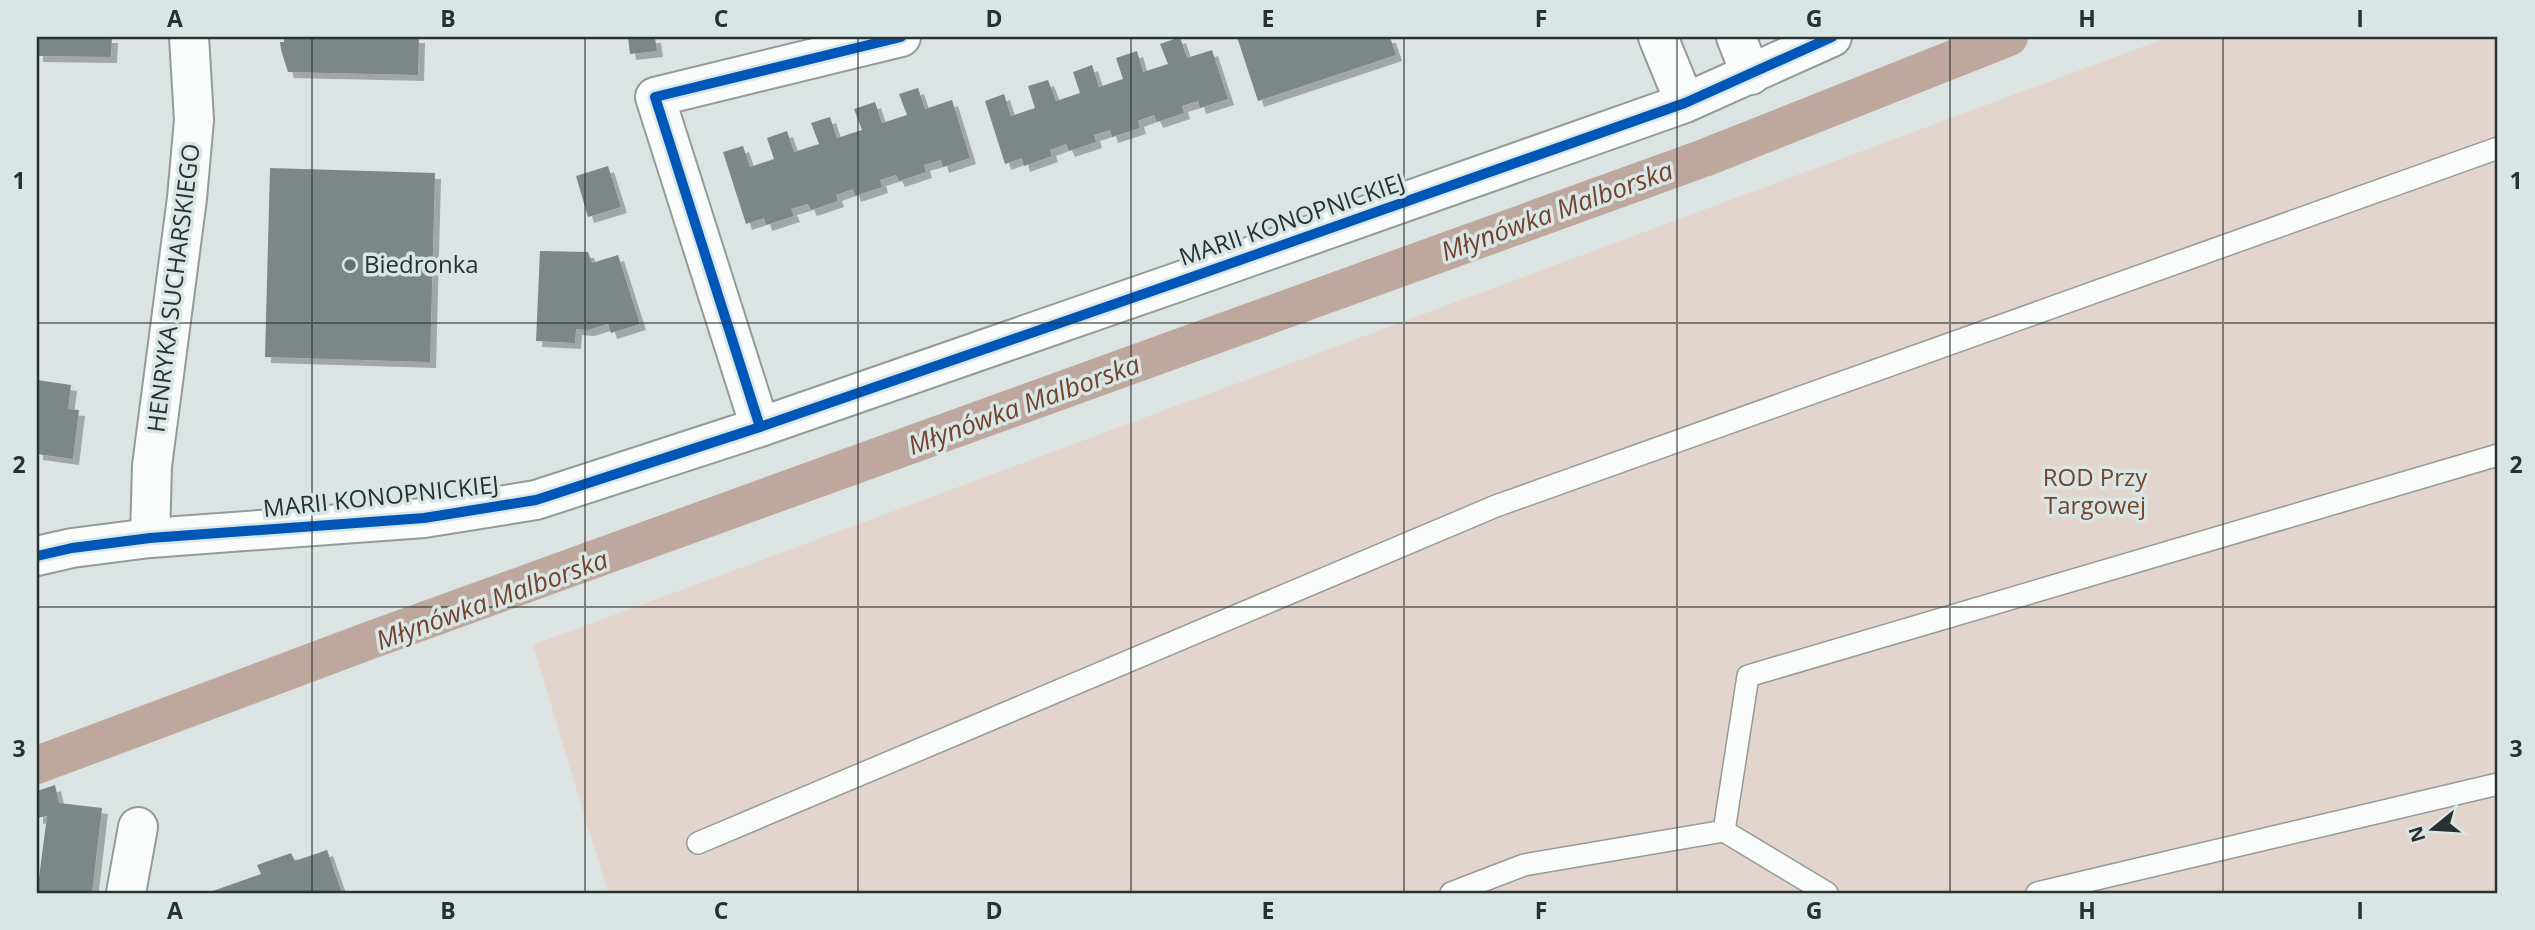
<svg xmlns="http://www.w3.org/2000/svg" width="2535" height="930" font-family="'Open Sans',sans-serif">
  <defs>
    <filter id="shadow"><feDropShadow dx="6" dy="6" stdDeviation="0" flood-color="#0004"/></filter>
  </defs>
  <rect width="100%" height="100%" fill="#dce4e3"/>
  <path fill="#e3d4cc" d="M2169,37H2498V893H608L533,645Z"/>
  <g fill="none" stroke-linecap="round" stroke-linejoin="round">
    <path stroke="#bea89e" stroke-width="38" d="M37,765L368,641L1704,158L2009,37"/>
  </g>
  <path fill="#7c8887" filter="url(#shadow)" d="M37,37H112L111,57L37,56Z
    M278,37H419L418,75L288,72L281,50L280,42H284V39H278Z
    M628,37H655L657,51L630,54Z
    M1180,37L1187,58L1212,50L1228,99L1200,108L1198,101L1182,106L1184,113L1157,122L1154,115L1138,121L1140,128L1112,137L1110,130L1094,135L1096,142L1069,151L1066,144L1050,150L1052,156L1024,166L1022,158L1005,164L985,101L1004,94L1011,116L1035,108L1028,86L1048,80L1056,101L1080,93L1073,72L1092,65L1099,87L1123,79L1116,58L1137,51L1143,72L1168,64L1160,44Z
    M1237,37H1390L1396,55L1258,101Z
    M918,88L925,109L952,100L970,158L943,167L941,160L924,165L926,172L899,181L896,175L880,180L882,187L855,196L853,189L836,195L838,201L811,210L808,204L791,209L794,216L766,225L764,218L746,224L723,152L743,146L750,167L774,159L767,138L787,131L794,152L819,144L811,123L830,117L837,138L862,130L854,109L875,102L882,123L907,115L899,94Z
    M608,166L621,207L588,217L576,176Z
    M270,168L435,173L430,362L265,357Z
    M540,251L588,252L592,263L618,255L640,324L611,333L608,324L588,330L576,329L575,343L536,341Z
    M37,380L71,385L68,409L79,410L73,459L37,454Z
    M55,785L59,803L102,808L92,893H37L47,816L37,818V791Z
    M327,850L342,893H207L261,874L257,865L291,853L295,861Z"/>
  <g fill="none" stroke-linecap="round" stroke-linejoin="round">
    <g stroke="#949a9a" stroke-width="24">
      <path id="lane" d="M1724,831L1748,676L2498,455
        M698,843L1496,506L2498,148
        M1451,893L1524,865L1724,831L1827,893
        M2037,893L2498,784"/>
    </g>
    <g stroke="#949a9a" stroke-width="42">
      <path id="street" d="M760,427L655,97L901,37
        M150,538L152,466L187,198L194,120L189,37
        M126,893L138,827"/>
    </g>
    <g stroke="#949a9a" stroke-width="42">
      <path id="secondary" d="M1658,37L1685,103
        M1736,37L1751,75
        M37,556L72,548L150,538L424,518L536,500L760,427L1178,282L1685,103L1832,37"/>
    </g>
    <use href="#lane" stroke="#fafbfb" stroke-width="21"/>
    <use href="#street" stroke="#fafbfb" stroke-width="38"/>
    <use href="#secondary" stroke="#fafbfb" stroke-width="38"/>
    <g stroke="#d8e7e6" stroke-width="15">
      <path id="cycleway" d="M760,427L655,97L901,37
        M37,556L72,548L150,538L424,518L536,500L760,427L1178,282L1685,103L1832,37"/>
    </g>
    <use href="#cycleway" stroke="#0057b8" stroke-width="10"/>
  </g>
  <path fill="none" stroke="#2b3030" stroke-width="2" stroke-opacity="0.55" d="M312,37V893M585,37V893M858,37V893M1131,37V893M1404,37V893M1677,37V893M1950,37V893M2223,37V893M37,323H2498M37,607H2498"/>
  <circle fill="#696f6f" stroke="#d8e7e6" stroke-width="2.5" cx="350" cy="265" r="7"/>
  <g text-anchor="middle" stroke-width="7" stroke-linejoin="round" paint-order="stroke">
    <g font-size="24" fill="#2b3030" stroke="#d8e7e6">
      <text transform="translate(1292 220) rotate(-19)" y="8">MARII KONOPNICKIEJ</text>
      <text transform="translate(174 288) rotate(-83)" y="8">HENRYKA SUCHARSKIEGO</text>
      <text transform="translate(381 497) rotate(-6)" y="8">MARII KONOPNICKIEJ</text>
    </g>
    <g font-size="24" fill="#2b3030" stroke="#d8e7e6" text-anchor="start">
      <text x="364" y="273">Biedronka</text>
    </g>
    <g font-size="24" fill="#77442f" stroke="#d8e7e6">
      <text x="2095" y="486">ROD Przy<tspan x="2095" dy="28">Targowej</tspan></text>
    </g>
    <g font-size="26" font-style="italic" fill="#75422d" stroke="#d8e7e6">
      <text transform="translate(1557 211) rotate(-20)" y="9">Młynówka Malborska</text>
      <text transform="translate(1024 405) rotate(-20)" y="9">Młynówka Malborska</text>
      <text transform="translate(492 600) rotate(-20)" y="9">Młynówka Malborska</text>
    </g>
  </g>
  <rect width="2535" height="930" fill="none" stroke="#d8e7e6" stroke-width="77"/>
  <g transform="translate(2433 829) rotate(252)" stroke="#d8e7e6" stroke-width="5" paint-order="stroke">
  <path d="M0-5L12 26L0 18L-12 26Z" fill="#2b3030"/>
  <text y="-10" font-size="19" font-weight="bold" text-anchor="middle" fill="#2b3030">N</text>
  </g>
  <rect x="38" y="38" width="2458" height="854" fill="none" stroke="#2b3030" stroke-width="2.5"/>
  <g font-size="23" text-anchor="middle" font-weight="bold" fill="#2b3030">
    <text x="175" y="27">A</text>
    <text x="448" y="27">B</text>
    <text x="721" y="27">C</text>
    <text x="994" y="27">D</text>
    <text x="1268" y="27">E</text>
    <text x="1541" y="27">F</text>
    <text x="1814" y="27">G</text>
    <text x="2087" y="27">H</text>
    <text x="2360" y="27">I</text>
    <text x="19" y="189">1</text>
    <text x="2516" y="189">1</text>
    <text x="19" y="473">2</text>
    <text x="2516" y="473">2</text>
    <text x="19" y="757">3</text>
    <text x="2516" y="757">3</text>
    <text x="175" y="919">A</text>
    <text x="448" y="919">B</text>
    <text x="721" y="919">C</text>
    <text x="994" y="919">D</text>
    <text x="1268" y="919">E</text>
    <text x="1541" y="919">F</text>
    <text x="1814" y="919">G</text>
    <text x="2087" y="919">H</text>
    <text x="2360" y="919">I</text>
  </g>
</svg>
